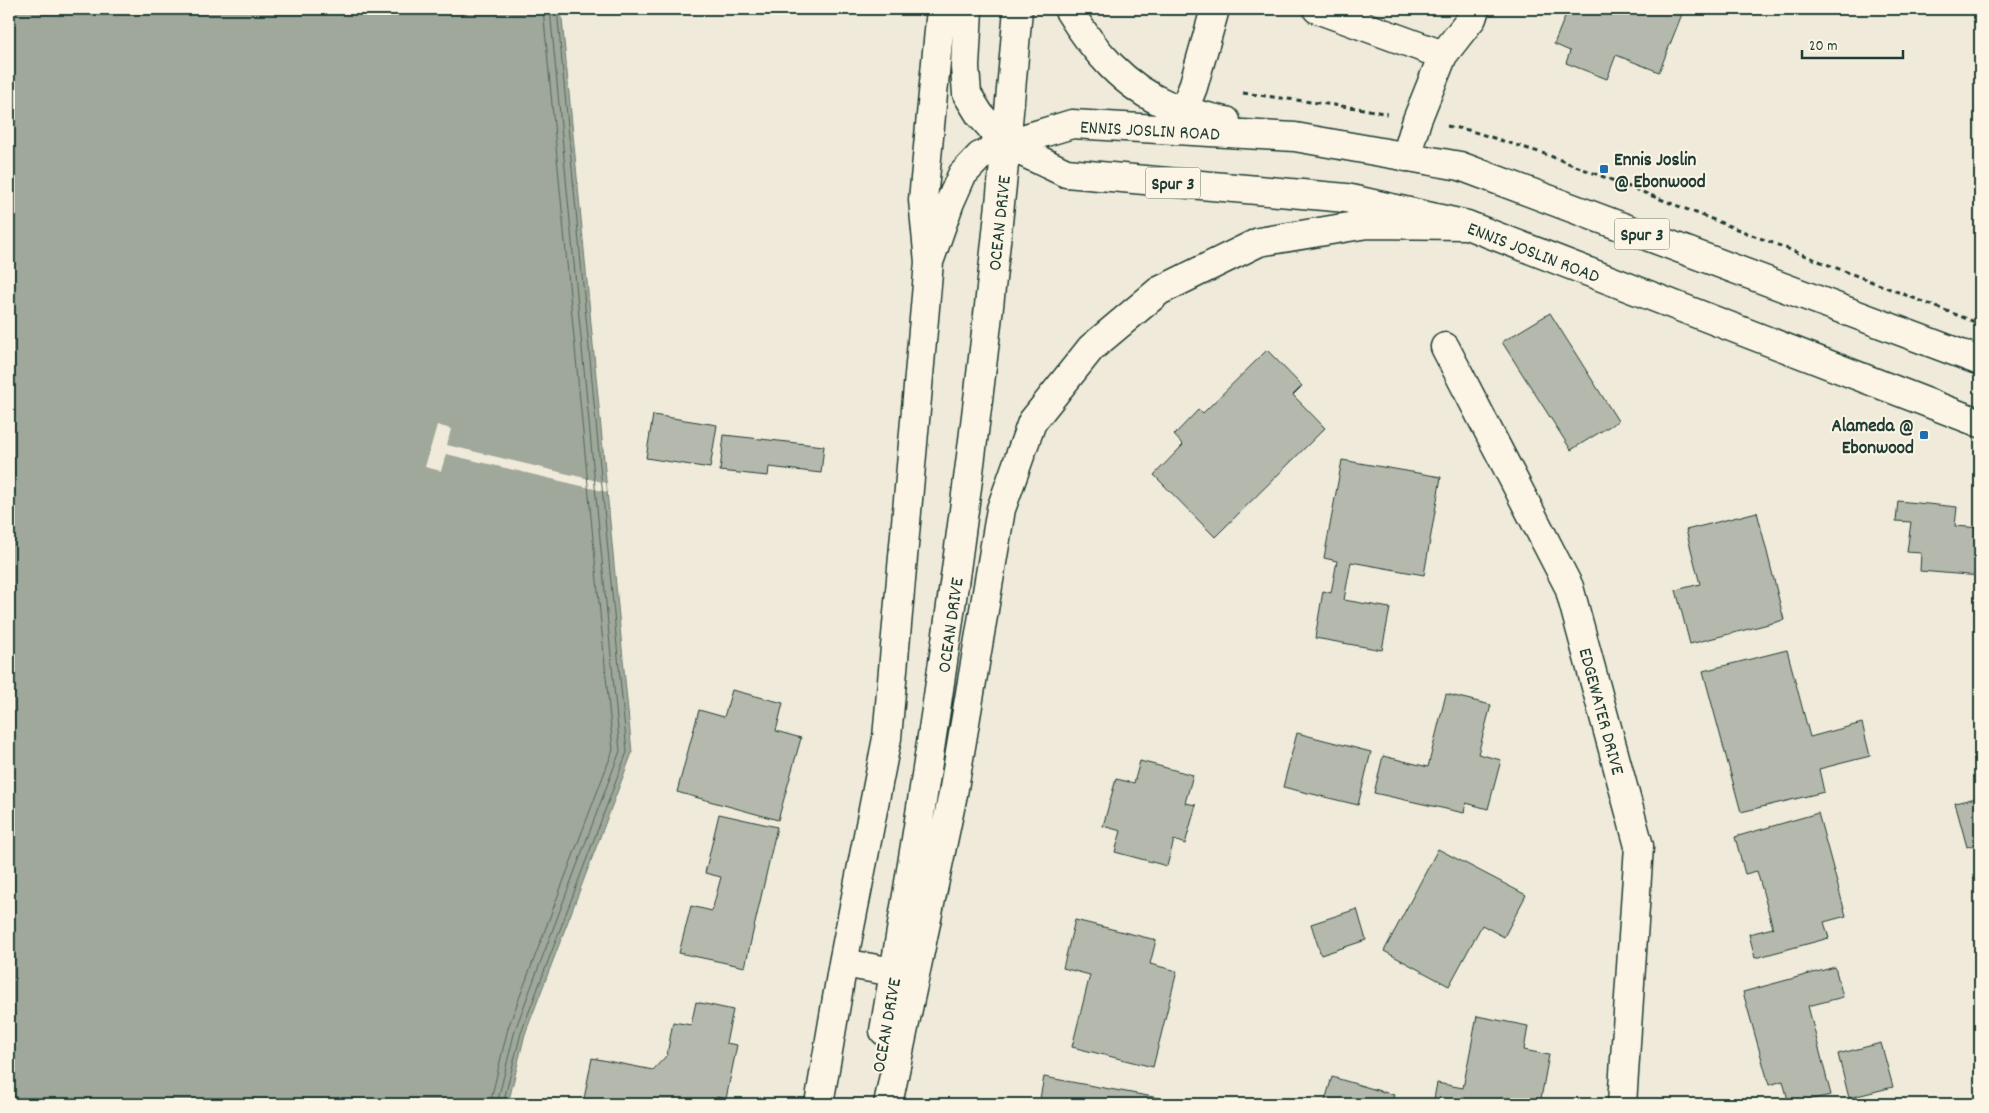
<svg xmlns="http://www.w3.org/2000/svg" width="1989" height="1113" font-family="Dekko,sans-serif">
  <rect width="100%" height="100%" fill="#efeada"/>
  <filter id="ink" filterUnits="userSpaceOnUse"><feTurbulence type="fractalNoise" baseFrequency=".02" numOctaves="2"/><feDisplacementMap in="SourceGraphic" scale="10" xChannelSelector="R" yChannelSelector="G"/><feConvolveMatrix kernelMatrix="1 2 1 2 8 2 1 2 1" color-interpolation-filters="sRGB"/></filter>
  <g filter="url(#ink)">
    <path fill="#9fa89a" stroke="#6c7d71" d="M9,9H561L632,753L525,1034L508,1104H9Z"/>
    <path fill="#efeada" d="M437,425L451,429L447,445L606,483L607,492L446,454L441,471L425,467Z"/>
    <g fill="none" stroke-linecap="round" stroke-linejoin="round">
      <path stroke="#52685d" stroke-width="1" d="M490,1104L508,1028L613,750L543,9
        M497,1104L515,1030L620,751L550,9
        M503,1104L521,1033L627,752L557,9"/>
    </g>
    <path fill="#b5b9ad" stroke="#1f3d34" d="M1568,9H1684L1659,72L1616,55L1607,79L1566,63L1570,51L1554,44Z
      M1550,313L1618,421L1571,450L1502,342Z
      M1267,350L1302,386L1293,395L1325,428L1215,537L1154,475L1183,445L1174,435L1199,409L1203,413Z
      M653,415L717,425L710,468L646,458Z
      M724,435L824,446L821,473L769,467L768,476L720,471Z
      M1342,460L1441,477L1424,575L1351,562L1344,600L1390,608L1382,650L1315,638L1323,591L1331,593L1337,561L1324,558Z
      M1898,501L1957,507L1955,526L1980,528V576L1920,571L1921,553L1907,552L1911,522L1896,521Z
      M1757,512L1784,620L1690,644L1676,590L1700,584L1686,530Z
      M1980,618V639L1975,620Z
      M1787,650L1810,737L1862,723L1870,756L1819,769L1824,792L1741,812L1703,671Z
      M732,690L783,703L776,731L801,738L778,820L677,792L699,710L724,717Z
      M1446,694L1491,705L1478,754L1501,760L1488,809L1466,803L1464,813L1374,793L1383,756L1428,767Z
      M1297,733L1371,752L1358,805L1283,787Z
      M1140,761L1193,775L1185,803L1196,805L1185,844L1174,840L1167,866L1115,852L1121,831L1103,826L1116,779L1134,783Z
      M1980,797V843L1967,847L1955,803Z
      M1818,813L1846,916L1824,922L1829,938L1755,958L1749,934L1773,928L1757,871L1745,874L1735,837Z
      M719,814L777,827L745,967L679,953L691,906L712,911L721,877L705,873Z
      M1438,849L1526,895L1504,937L1482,925L1449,986L1384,951Z
      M1357,909L1366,940L1321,955L1311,924Z
      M1075,920L1156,940L1150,964L1177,971L1153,1067L1072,1047L1090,975L1063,968Z
      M1835,967L1843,997L1808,1006L1831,1095L1789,1104L1783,1081L1769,1085L1743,992Z
      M696,1002L733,1010L726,1043L737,1045L726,1099L717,1097L715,1104H583L592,1058L653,1070L667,1055L673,1022L691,1025Z
      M1477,1016L1528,1026L1524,1050L1549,1055L1540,1104H1433L1437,1083L1463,1088Z
      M1881,1043L1893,1087L1849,1098L1838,1054Z
      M1044,1077L1159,1098L1158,1104H1039Z
      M1332,1077L1394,1095L1391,1104H1324Z"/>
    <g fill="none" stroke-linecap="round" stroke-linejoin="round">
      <g stroke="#1f3d34" stroke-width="31">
        <path id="minor" d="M1317,9L1443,55L1417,120L1406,157
          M1443,55L1472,18L1475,9
          M1184,110L1193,87L1215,9
          M1445,347L1569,587L1639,846L1622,1104"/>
      </g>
      <g stroke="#1f3d34" stroke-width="31">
        <path id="major" d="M968,9L965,67L967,94L980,115L1006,144L1066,173L1346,198L1467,225L1980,423
          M1068,9C1093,50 1124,87 1170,106C1187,113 1207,117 1226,121
          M929,262L950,202L962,175L980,156L1006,144L1072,124L1295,137L1460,166L1980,361
          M843,963L894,972
          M884,1031C943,692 990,352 1018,9
          M819,1104L843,963L887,738L929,262L923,200L941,9
          M888,1104L953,794L1001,509L1032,422L1091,348L1159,291L1259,242L1367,224L1467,225"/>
      </g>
      <path stroke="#1f3d34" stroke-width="3" stroke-dasharray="5 4" stroke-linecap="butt" d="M1243,93L1364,109L1387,114
        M1447,126L1468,130L1545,154L1980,324"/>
      <use href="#minor" stroke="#fcf5e5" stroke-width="28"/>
      <use href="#major" stroke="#fcf5e5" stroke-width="28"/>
    </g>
  </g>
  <g fill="#1f6fb2" stroke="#fcf5e5" stroke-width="2">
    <rect x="1599" y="164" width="10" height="10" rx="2.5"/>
    <rect x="1919" y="430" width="10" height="10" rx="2.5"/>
  </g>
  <g text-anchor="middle" stroke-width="4" stroke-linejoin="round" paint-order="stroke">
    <g fill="#fcf5e5" stroke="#617469" stroke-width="1">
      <rect x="1145.5" y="167.5" width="55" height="31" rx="4"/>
      <rect x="1614.5" y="218.5" width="55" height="31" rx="4"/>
    </g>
    <g font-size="18" font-weight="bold" fill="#1f3d34">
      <text x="1173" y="189">Spur 3</text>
      <text x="1642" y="240">Spur 3</text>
    </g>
    <g font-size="19" fill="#1f3d34" stroke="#fcf5e5">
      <text transform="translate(1150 129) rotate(3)" y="7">ENNIS JOSLIN ROAD</text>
      <text transform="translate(998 223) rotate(-84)" y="7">OCEAN DRIVE</text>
      <text transform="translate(1534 251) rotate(21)" y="7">ENNIS JOSLIN ROAD</text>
      <text transform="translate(949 625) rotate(-82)" y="7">OCEAN DRIVE</text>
      <text transform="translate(1603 711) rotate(75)" y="7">EDGEWATER DRIVE</text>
      <text transform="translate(885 1025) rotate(-80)" y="7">OCEAN DRIVE</text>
    </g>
    <g font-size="19" font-weight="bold" fill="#1f3d34" stroke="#fcf5e5" text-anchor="start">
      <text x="1614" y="165">Ennis Joslin<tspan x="1614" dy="22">@ Ebonwood</tspan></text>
      <text x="1914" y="431" text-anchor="end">Alameda @<tspan x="1914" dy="22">Ebonwood</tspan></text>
    </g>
  </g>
  <rect width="1989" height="1113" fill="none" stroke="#fcf5e5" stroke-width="30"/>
  <rect x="15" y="15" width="1959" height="1083" fill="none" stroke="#1f3d34" stroke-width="2" filter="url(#ink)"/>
  <path d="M1802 50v8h101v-8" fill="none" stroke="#1f3d34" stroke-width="2.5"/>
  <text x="1809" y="50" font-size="15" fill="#1f3d34" stroke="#fcf5e5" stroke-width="4" paint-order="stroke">20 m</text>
</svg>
